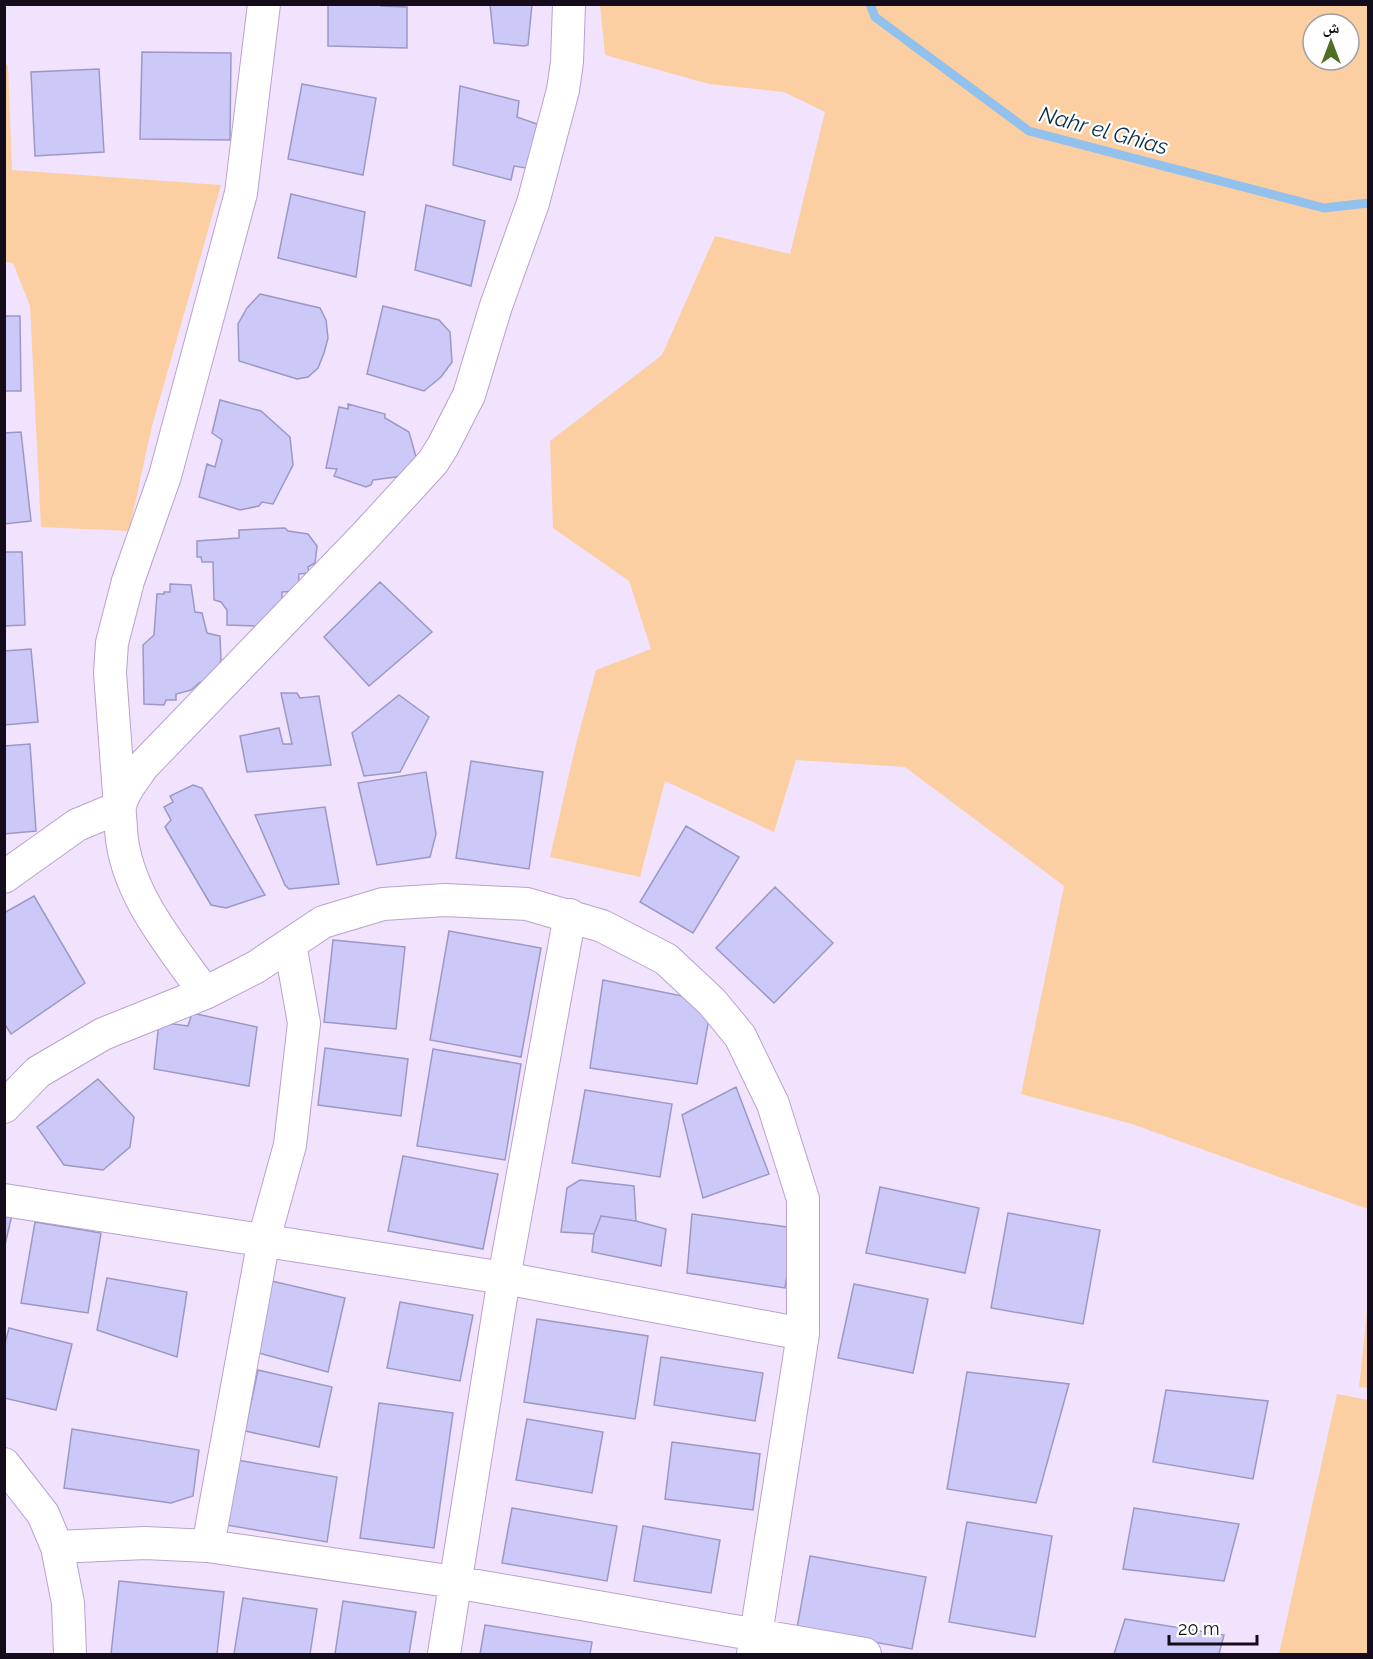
<svg xmlns="http://www.w3.org/2000/svg" width="1373" height="1659" font-family="Raleway,'Noto Naskh Arabic',sans-serif">
  <rect width="100%" height="100%" fill="#f1e3fe"/>
  <path fill="#fbcfa1" fill-rule="evenodd" d="M600,5H1368V1209L1132,1124L1021,1094L1064,886L905,767L796,760L774,832L665,781L640,877L550,857L576,744L596,670L651,649L629,581L553,528L550,441L662,355L715,236L790,254L825,112L784,92L709,84L605,55ZM1313,24H1349V60H1313Z
    M5,63L8,66L12,170L221,185L152,426L129,531L41,527L30,306L13,263L5,262Z
    M1368,1303V1388L1359,1387Z
    M1337,1394L1368,1400V1654H1279Z"/>
  <g fill="none" stroke-linecap="round" stroke-linejoin="round">
    <path stroke="#92c1ee" stroke-width="9" d="M870,4L875,17L1029,131L1324,208L1368,203"/>
  </g>
  <path fill="#ccc9f8" stroke="#9c98c5" stroke-width="1.5" d="M328,4H381V6L407,7V48L328,46Z
    M490,4H532L528,45L524,46L494,43Z
    M142,52L231,53L230,140L140,139Z
    M99,69L104,152L35,156L31,72Z
    M302,84L376,98L363,175L288,159Z
    M460,86L519,101L517,117L537,124L532,169L514,166L511,180L453,165Z
    M291,194L365,212L356,277L278,258Z
    M426,205L485,221L471,286L415,270Z
    M260,294L320,308L326,320L328,338L324,353L318,368L308,377L297,379L239,361L238,324L247,308Z
    M383,306L439,320L450,332L452,362L441,377L424,391L367,374Z
    M4,316H20L21,391H4Z
    M220,400L261,411L290,437L293,465L273,504L262,502L259,506L240,510L199,497L207,464L215,467L222,440L212,433Z
    M348,404L385,414V418L409,432L416,457L408,470L396,477L373,480L371,485L366,487L334,476L337,469L326,468L339,407L348,409Z
    M21,432L31,521L4,524V433Z
    M285,528L288,531L308,534L317,546L315,563L308,567L309,573L299,574L298,591L282,592V607L260,626L227,625V610L221,602L214,600L213,562H202L201,557H197V541L239,538V530Z
    M4,552H22L25,625L4,626Z
    M380,582L432,632L369,686L324,637Z
    M170,584L191,585L195,612L202,613L207,633L220,636L221,660L214,677L199,683L191,690L176,694V700H166L164,705L144,704L143,645L154,635L157,594H164V592H170Z
    M31,649L38,722L4,725V651Z
    M281,693H297L300,698L319,696L331,765L247,772L240,736L279,728L283,744H292Z
    M399,695L429,717L400,772L364,776L352,733Z
    M30,744L36,831L4,834V746Z
    M471,761L543,772L529,869L456,858Z
    M426,772L436,834L430,857L377,865L358,783Z
    M193,785L202,788L265,895L226,908L211,905L165,827L171,820L164,807L173,802L170,796Z
    M325,807L339,884L289,889L285,885L255,815Z
    M686,826L739,857L693,933L640,902Z
    M775,887L833,943L774,1003L716,948Z
    M34,896L85,983L11,1034L4,1023V913Z
    M449,931L541,948L521,1057L430,1040Z
    M333,940L405,947L396,1029L324,1022Z
    M603,980L712,1002L697,1084L590,1068Z
    M192,1013L257,1027L249,1086L154,1069L159,1022L188,1026Z
    M325,1048L408,1059L401,1116L318,1105Z
    M433,1049L521,1064L505,1160L417,1146Z
    M98,1079L134,1117L130,1147L103,1170L64,1165L37,1127Z
    M736,1087L769,1174L703,1198L682,1115Z
    M585,1090L672,1104L660,1177L572,1163Z
    M403,1156L498,1174L483,1249L388,1231Z
    M580,1180L634,1186L636,1221L601,1216L594,1234L561,1232L567,1188Z
    M880,1187L979,1208L965,1273L866,1253Z
    M4,1213L12,1215L4,1249Z
    M1008,1213L1100,1230L1083,1324L991,1308Z
    M692,1214L794,1228L785,1288L687,1273Z
    M601,1216L636,1221L666,1229L661,1266L592,1252L594,1234Z
    M35,1222L101,1233L88,1313L21,1303Z
    M107,1278L187,1292L177,1357L97,1330Z
    M263,1279L345,1298L328,1372L255,1352Z
    M854,1284L928,1299L913,1373L838,1358Z
    M400,1302L473,1315L460,1381L387,1368Z
    M537,1319L648,1336L635,1419L524,1402Z
    M9,1328L72,1344L56,1410L4,1398V1347Z
    M661,1357L763,1373L755,1421L654,1405Z
    M258,1370L332,1387L319,1447L245,1431Z
    M967,1372L1069,1384L1036,1503L947,1489Z
    M1166,1390L1268,1401L1253,1479L1153,1462Z
    M379,1403L453,1413L434,1548L360,1538Z
    M527,1419L603,1432L592,1493L516,1480Z
    M72,1429L199,1450L193,1496L171,1503L64,1488Z
    M672,1442L760,1454L753,1510L665,1499Z
    M237,1460L337,1477L327,1542L226,1525Z
    M512,1508L617,1526L607,1581L502,1563Z
    M1134,1508L1239,1524L1224,1581L1123,1569Z
    M967,1522L1052,1536L1035,1637L949,1622Z
    M643,1526L720,1540L711,1593L634,1581Z
    M810,1556L926,1577L912,1649L797,1628Z
    M119,1581L224,1592L217,1654H111Z
    M243,1598L317,1609L310,1654H234Z
    M343,1601L416,1612L409,1654H335Z
    M1125,1619L1224,1635L1219,1654H1114Z
    M485,1625L592,1642L590,1654H480Z"/>
  <g fill="none" stroke-linecap="round" stroke-linejoin="round">
    <g stroke="#b9a2cd" stroke-width="34">
      <path id="street" d="M4,877L77,825L120,807L110,673L112,643L128,581L165,476L241,193L264,4
        M205,993C170,944 125,892 121,830C121,822 119,813 120,806C123,791 134,779 143,766L365,536L433,462L443,446L469,395L496,306L533,203L563,90L567,62L569,4
        M4,1107L38,1072L103,1034L205,993L256,967L323,922L383,904L445,900L527,904L602,926L666,959L712,1002L740,1036L773,1104L803,1199V1334L753,1654
        M4,1200L504,1278L803,1334
        M4,1464L43,1514L57,1547L68,1603L70,1654
        M208,1546L264,1239L290,1145L304,1023L290,944
        M57,1547L145,1543L208,1546L455,1582L865,1654
        M444,1654L504,1278L570,915"/>
    </g>
    <use href="#street" stroke="#fff" stroke-width="32"/>
  </g>
  <g text-anchor="middle" stroke-width="4.5" stroke-linejoin="round" paint-order="stroke">
    <g font-size="22" font-style="italic" fill="#0b2e4c" stroke="#fff">
      <text transform="translate(1104 130) rotate(15)" y="8">Nahr el Ghias</text>
    </g>
  </g>
  <rect width="1373" height="1659" fill="none" stroke="#140c1b" stroke-width="12"/>
  <g transform="translate(1331 42)"><circle r="28" fill="#ffffff" stroke="#a19ea4" stroke-width="1.5"/>
  <path d="M0-4.5L10 22L0 15L-10 22Z" fill="#516f24"/>
  <text y="-9" font-size="16" font-weight="bold" text-anchor="middle" fill="#140c1b">ش</text>
  </g>
  <path d="M1169 1635v9h88v-9" fill="none" stroke="#140c1b" stroke-width="3"/>
  <text x="1178" y="1635" font-size="18" fill="#140c1b" stroke="#ffffff" stroke-width="4.5" paint-order="stroke">20 m</text>
</svg>
